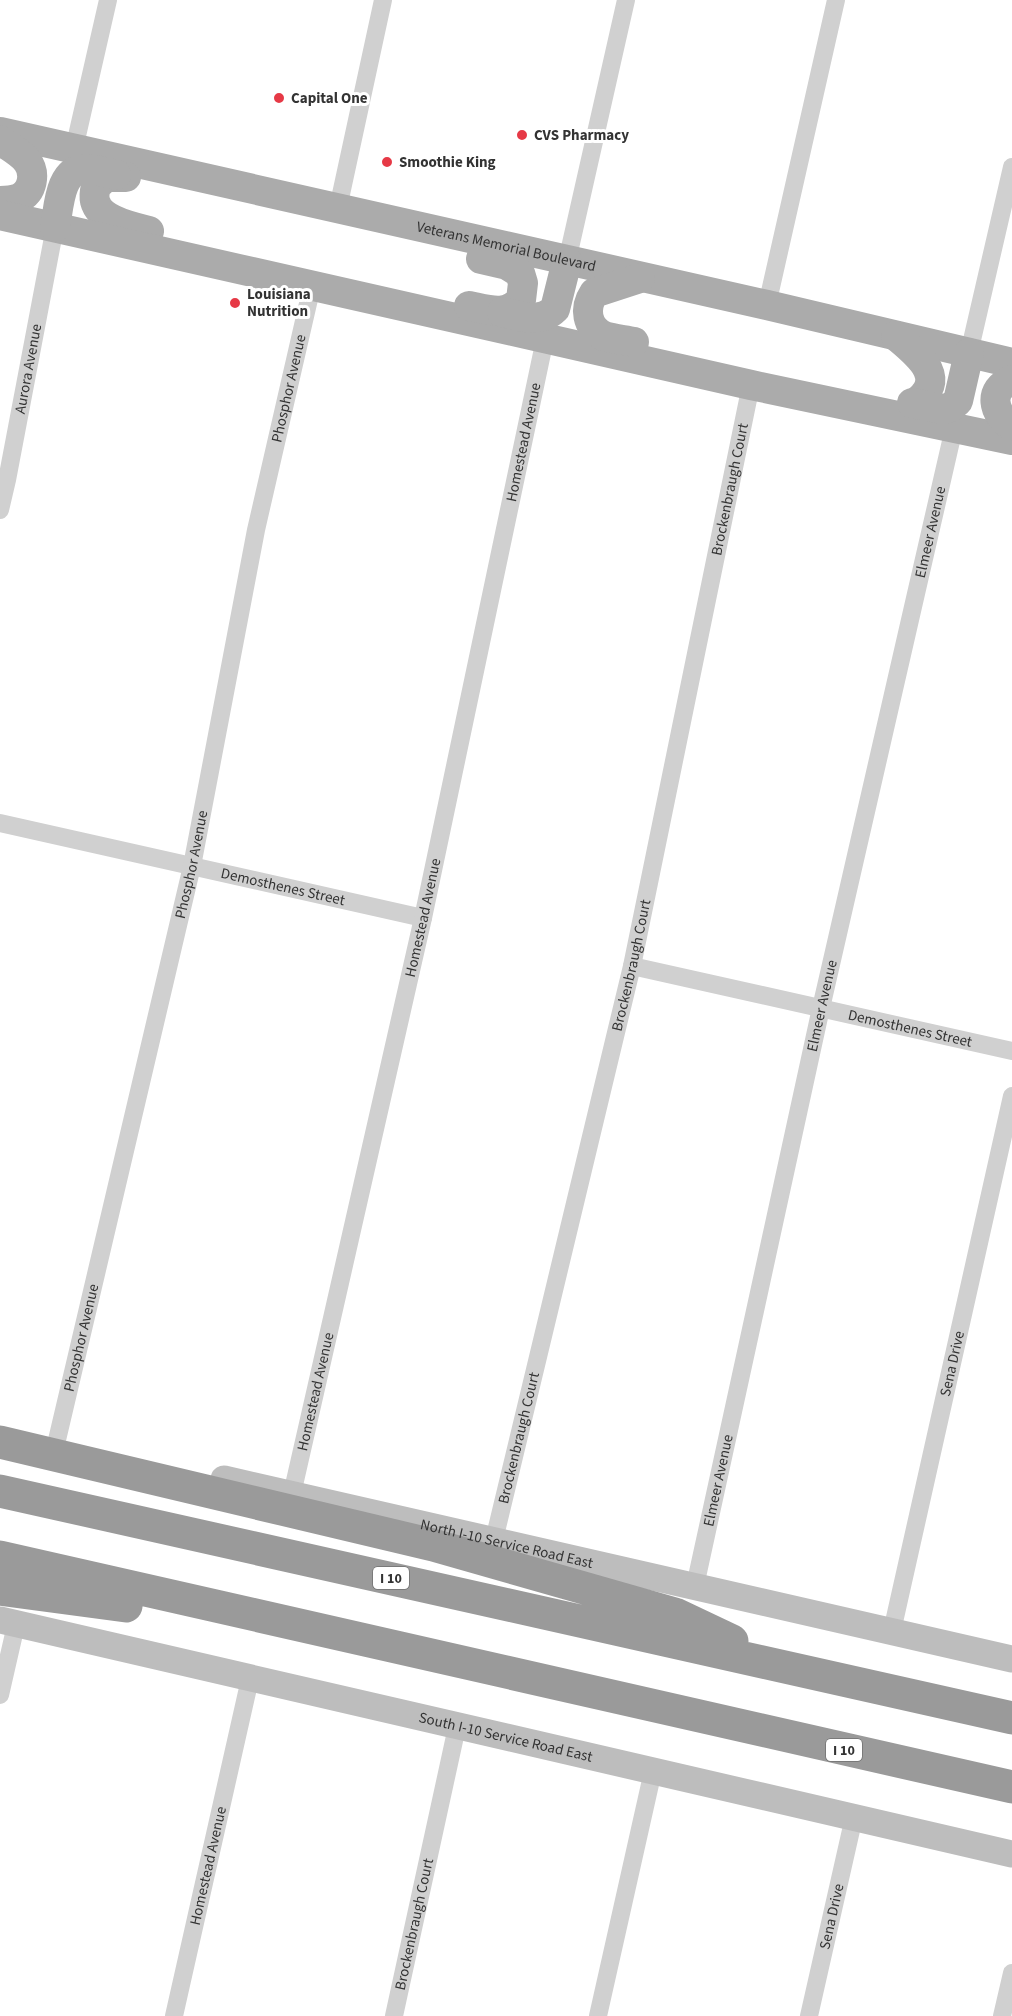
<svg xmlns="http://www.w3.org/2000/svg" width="1012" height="2016" font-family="'Source Sans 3',sans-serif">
  <rect width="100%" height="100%" fill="#fff"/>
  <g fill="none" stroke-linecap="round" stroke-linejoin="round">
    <g stroke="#d0d0d0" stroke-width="18">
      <path d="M74,149L108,0"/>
      <path d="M338,208L383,0"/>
      <path d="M567,261L626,0"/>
      <path d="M767,305L836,0"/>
      <path d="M969,353L1012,167"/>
      <path id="s1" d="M0,510L7,480L55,227"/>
      <path id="s2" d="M0,823L423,918"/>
      <path id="s3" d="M632,966L1012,1051"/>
      <path id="s4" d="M57,1440L192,866L256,530L312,286"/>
      <path id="s5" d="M292,1494L423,918L545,339"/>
      <path id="s6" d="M494,1540L632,966L751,385"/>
      <path id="s7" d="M695,1586L821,1008L954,428"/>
      <path id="s8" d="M892,1631L1012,1096"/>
      <path d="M0,1695L16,1625"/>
      <path id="s9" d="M174,2016L250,1679"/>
      <path id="s10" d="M394,2016L457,1727"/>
      <path d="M598,2016L653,1771"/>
      <path id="s11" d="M809,2016L854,1817"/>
      <path d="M1002,2016L1012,1973"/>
    </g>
    <g stroke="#bdbdbd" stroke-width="27">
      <path id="s12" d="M224,1479L1012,1659"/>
      <path id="s13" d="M0,1620L1012,1854"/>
    </g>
    <g stroke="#ababab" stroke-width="30">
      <path id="s14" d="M0,132L767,305L1012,363"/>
      <path d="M0,140C9,147 20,152 27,161C36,173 33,192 19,198C13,201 6,201 0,201"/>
      <path d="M126,177H106L96,186C95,190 94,197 95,201C100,221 133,227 149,231"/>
      <path d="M0,215L751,385L1012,440"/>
      <path d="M55,227C59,208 59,170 84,169C94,168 106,173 116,175"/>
      <path d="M469,306C489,310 506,317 521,300L523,283L520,273L507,265L481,259"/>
      <path d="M502,312C520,317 541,323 555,309L567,261"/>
      <path d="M896,336C917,354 950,378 915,403"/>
      <path d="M634,342C625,340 613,339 604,336C586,327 584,308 594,293L640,278"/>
      <path d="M1012,380C987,389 993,414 1012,426"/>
      <path d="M912,403L943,409L951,407L958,401L969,353"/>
    </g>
    <path stroke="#9a9a9a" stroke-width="33" d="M0,1442L433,1545L675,1614L732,1641
      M0,1491L1012,1718
      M0,1557L1012,1787
      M0,1589L126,1606"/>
  </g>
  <g fill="#e63946" stroke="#fff" stroke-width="2">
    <circle cx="279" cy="98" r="6"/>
    <circle cx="522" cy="135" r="6"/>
    <circle cx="387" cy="162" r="6"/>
    <circle cx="235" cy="303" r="6"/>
  </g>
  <g text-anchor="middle" stroke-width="6" stroke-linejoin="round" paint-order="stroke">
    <g fill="#fff" stroke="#707070" stroke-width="1.5">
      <rect x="373" y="1567" width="36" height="22" rx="4.5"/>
      <rect x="826" y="1739" width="36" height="22" rx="4.5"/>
    </g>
    <g font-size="14" font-weight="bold" fill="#333">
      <text x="391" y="1583">I 10</text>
      <text x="844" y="1755">I 10</text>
    </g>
    <g font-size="15" font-weight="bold" fill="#333" stroke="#fff" text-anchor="start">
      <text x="291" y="103">Capital One</text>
      <text x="534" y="140">CVS Pharmacy</text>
      <text x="399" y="167">Smoothie King</text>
      <text x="247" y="299">Louisiana<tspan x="247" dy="17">Nutrition</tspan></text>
    </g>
    <g font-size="15" fill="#333" stroke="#fff">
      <text dy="5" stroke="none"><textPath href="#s14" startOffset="519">Veterans Memorial Boulevard</textPath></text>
      <text dy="5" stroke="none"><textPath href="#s1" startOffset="144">Aurora Avenue</textPath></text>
      <text dy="5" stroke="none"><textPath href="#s4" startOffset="1077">Phosphor Avenue</textPath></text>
      <text dy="5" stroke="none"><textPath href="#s5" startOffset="1077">Homestead Avenue</textPath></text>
      <text dy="5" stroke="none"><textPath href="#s6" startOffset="1077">Brockenbraugh Court</textPath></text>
      <text dy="5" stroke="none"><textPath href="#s7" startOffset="1080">Elmeer Avenue</textPath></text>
      <text dy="5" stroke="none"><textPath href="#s4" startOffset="591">Phosphor Avenue</textPath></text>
      <text dy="5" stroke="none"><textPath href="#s2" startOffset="290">Demosthenes Street</textPath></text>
      <text dy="5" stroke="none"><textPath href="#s5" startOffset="591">Homestead Avenue</textPath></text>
      <text dy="5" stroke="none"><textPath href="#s6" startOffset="591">Brockenbraugh Court</textPath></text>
      <text dy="5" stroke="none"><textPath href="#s7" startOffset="594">Elmeer Avenue</textPath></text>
      <text dy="5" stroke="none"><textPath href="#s3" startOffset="285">Demosthenes Street</textPath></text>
      <text dy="5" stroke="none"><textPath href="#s4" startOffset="105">Phosphor Avenue</textPath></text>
      <text dy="5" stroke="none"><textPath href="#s8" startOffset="274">Sena Drive</textPath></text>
      <text dy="5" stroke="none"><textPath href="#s5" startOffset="105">Homestead Avenue</textPath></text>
      <text dy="5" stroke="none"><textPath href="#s6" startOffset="105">Brockenbraugh Court</textPath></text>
      <text dy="5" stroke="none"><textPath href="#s7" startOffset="108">Elmeer Avenue</textPath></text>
      <text dy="5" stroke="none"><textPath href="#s12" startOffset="290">North I-10 Service Road East</textPath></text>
      <text dy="5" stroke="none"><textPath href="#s13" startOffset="519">South I-10 Service Road East</textPath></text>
      <text dy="5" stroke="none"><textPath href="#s9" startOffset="154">Homestead Avenue</textPath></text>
      <text dy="5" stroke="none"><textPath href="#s11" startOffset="102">Sena Drive</textPath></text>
      <text dy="5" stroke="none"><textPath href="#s10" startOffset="94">Brockenbraugh Court</textPath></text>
    </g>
  </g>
</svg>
